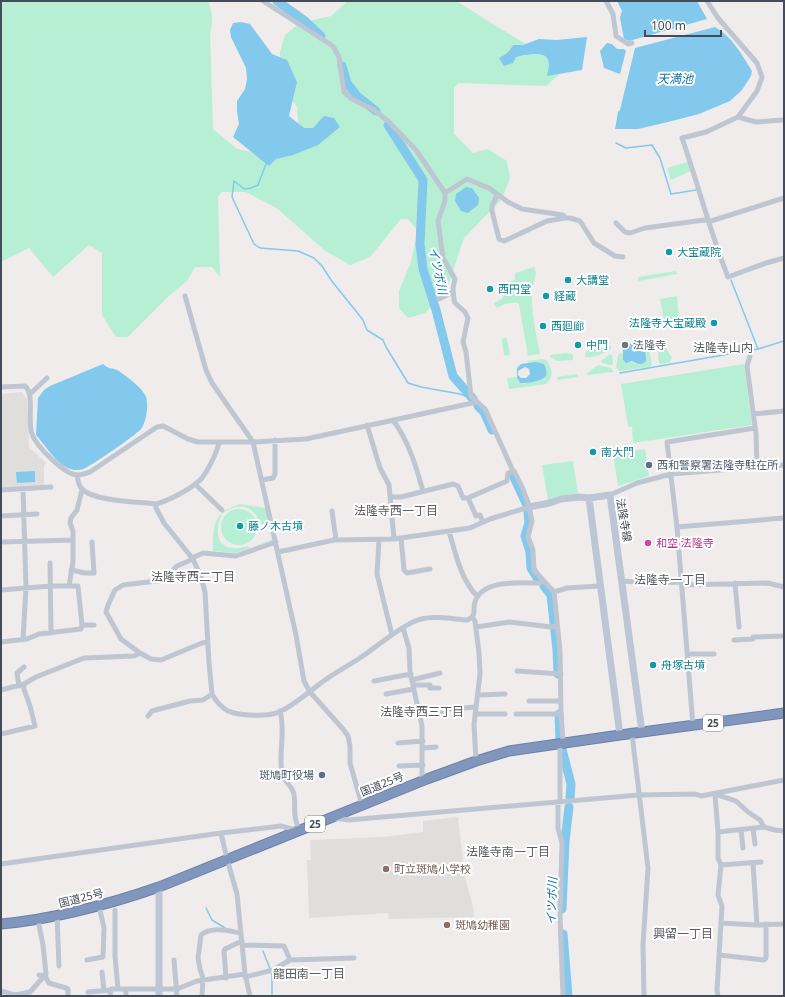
<svg xmlns="http://www.w3.org/2000/svg" width="785" height="997" font-family="'Noto Sans','Noto Sans JP',sans-serif">
  <rect width="100%" height="100%" fill="#efeceb"/>
  <path fill="#e0dddd" d="M22,392L27,400L29,447L46,463L44,466V486L1,488V394Z
    M458,817L465,878L473,907L474,917L389,919L388,913L309,918L307,860H311L310,840L383,837L423,832V821Z"/>
  <path fill="#b7efd4" d="M1,1H208C213,12 213,23 210,35L213,129L237,149L273,156L300,146L297,107L280,83V52L285,35L300,23L331,16L348,1H456L519,40L555,59L563,71L546,86L459,83L454,88V134L473,153L488,149L507,161L510,178L502,199L464,238L447,289L425,313L408,318L399,308V291L411,262L418,231L408,219H401L370,257L350,265L324,250L278,209L246,192H222L218,197L220,277L212,267H195L187,281L169,296L128,337H116L102,315V253L89,245L53,277L29,248L1,262Z
    M687,162L691,171L671,180L667,168Z
    M534,267C539,274 532,284 532,291C531,312 536,334 540,354L528,356L519,304L518,303C509,302 504,304 497,308L494,303C508,297 503,295 504,283L515,280V273Z
    M676,271L677,274L638,281V277Z
    M677,296L679,318L664,320L660,299Z
    M503,338H506L507,340L510,354L508,356L504,355L502,341Z
    M635,338H640L648,343L652,364L650,367L619,371L616,367L618,356L620,353L623,354V360L633,362L636,364Z
    M611,346V349C603,354 594,358 585,357V354L588,350Z
    M659,348H666L672,358L669,363L661,364L659,363L658,355Z
    M566,353L573,355V360L557,361L550,357V355Z
    M610,354L612,355L613,364L610,365L602,363L601,361Z
    M542,359L546,360C553,368 554,377 546,384L509,389L507,378L516,377L520,383L523,384L544,378L546,374L544,364L539,363H528L527,361Z
    M744,364L752,425L633,443L632,427L628,426L621,384Z
    M598,365L611,368L614,372L587,375V373Z
    M576,374L578,375V377L557,380L558,377Z
    M645,449L649,476L618,486L613,454Z
    M573,461L578,493L555,497L548,501L542,465Z
    M240,504L266,508L270,528H269L268,524H260C256,510 244,502 230,509C227,511 224,512 222,514C219,519 218,524 218,529C218,533 218,538 220,541C225,550 240,549 248,546L250,548L273,539V540L236,553L213,551C213,524 213,513 240,504Z
    M221 527a18 18 0 1 1 36 0a18 18 0 1 1-36 0Z"/>
  <path fill="#82c9ed" fill-rule="evenodd" d="M617,1H697L707,19L629,41L624,39L620,18L622,11Z
    M241,22L250,24L272,54L287,60L297,82L289,116L304,128H313L324,116L334,118L340,127L318,145L293,155L276,159L269,166L233,137L239,124L237,111V101L245,89L247,79L246,68L231,37L230,30L233,23Z
    M715,27C732,36 742,55 752,71L751,76L742,90L730,101L699,114L668,122L638,129H615L618,112L620,110L635,48Z
    M587,37L582,70L547,76C548,71 550,65 548,60C546,50 523,55 516,57L513,63L504,66L499,58C506,55 510,51 513,45H523L539,39L557,40Z
    M607,43L612,44L617,49H624L626,51L620,74L604,68L600,51Z
    M466,187L472,188L479,198L478,205L468,213L461,211L455,201L456,194Z
    M636,341C645,344 646,353 646,361C641,366 638,364 632,361L626,363L623,360V349L626,346Z
    M536,362L544,364C546,368 548,374 545,377C542,381 524,384 520,383L517,378V368L521,364ZM525,367L529,369L530,374L526,378H521L518,375V371Z
    M103,364C109,370 111,367 117,370C124,374 144,389 146,397C149,406 146,422 141,429C136,435 90,467 83,469C78,471 72,470 68,468C57,464 44,444 36,435L38,398L44,390L50,386Z
    M35,471V482L17,483L16,472Z"/>
  <g fill="none" stroke-linecap="round" stroke-linejoin="round">
    <path stroke="#82c9ed" stroke-width="1.5" d="M616,143L626,148L652,145L660,158L671,194L696,190
      M266,164L258,185L251,188L244,189L234,181L232,197L254,244L260,248L298,251L314,258L322,266L331,280L363,320L367,330L383,340L386,347L408,383L421,387L460,394L471,398
      M731,280L758,349L784,341
      M620,373L758,349
      M206,908L212,920L225,928
      M263,951L272,974V996"/>
    <path stroke="#82c9ed" stroke-width="9" d="M277,1L305,21L321,36
      M342,66L347,83L357,96L376,111
      M388,125L423,180L420,244L423,269L436,310L453,376L473,399
      M478,406L484,412L492,430
      M513,475L526,503
      M528,512L529,523L525,536L530,552L531,568L538,579
      M544,586L551,595L557,650L558,674
      M559,714L560,740
      M562,749L571,784L570,798
      M562,909L565,841L569,807
      M563,934L568,996"/>
    <g stroke="#6c81a8" stroke-width="11">
      <path id="highway" d="M1,924C56,919 107,905 159,887L427,779L476,761L509,751L620,735L784,713"/>
    </g>
    <path stroke="#bec6d2" stroke-width="5" d="M263,1L333,46L339,57L344,92L352,99L374,110L388,121L416,150L445,193V201L438,221L443,258L455,279L453,288L454,300L455,303L465,312L468,318L463,342L466,352L471,396L485,409L513,471
      M606,1L613,14L616,36L628,44L632,43
      M707,1L718,18L757,63L762,77L757,91L738,117L706,132L682,138C698,184 710,232 728,277L766,263L784,258
      M738,117L756,122L784,120
      M445,193L467,179L489,188L508,202L522,209L563,215L565,218H570L580,221L594,243L615,256L623,257
      M497,195L492,206V211L499,239L504,241L547,221L565,218
      M616,223L625,232L630,233L645,228L704,220L711,221L784,198
      M185,296L206,370L212,383L253,442L296,635L304,681L310,692L343,729L348,736L350,746V763L362,805
      M439,299L453,292
      M750,356L747,366L756,434L757,467
      M1,387L25,386C35,394 27,422 32,434C36,446 64,474 77,475C81,475 86,473 90,472L157,427L163,426L169,429L188,439L198,442H253L306,439L477,402
      M30,394L47,378
      M753,414L784,411
      M393,420C409,442 416,466 423,491
      M367,425L380,468L389,485L394,539
      M77,475C78,480 78,485 82,489C93,501 139,502 156,504C168,501 191,489 200,480C207,473 217,452 219,443
      M262,480L273,478L275,474V440
      M195,484L222,510
      M1,490L51,487
      M610,495L637,483L671,474L784,465
      M391,497H401L453,484L458,486L463,498H468L507,481L508,473L514,471L523,489L529,507L532,521L528,537L533,550L534,570L554,592L560,651L561,714L563,741
      M468,498L476,516L480,515L483,522
      M156,504V508L164,523L193,559L201,577L205,592L209,663L212,694C215,700 222,708 228,711C239,716 269,717 279,712C293,706 305,695 317,686C330,675 346,667 360,658C378,646 394,631 413,622C429,614 451,619 467,620C478,615 472,610 475,602C482,579 521,583 540,583L543,581
      M332,511L336,540
      M1,516L37,514
      M677,527L784,518
      M449,531C455,552 461,580 477,596
      M401,538L404,570L407,573L430,569
      M379,540L377,574L392,635
      M1,542L73,540
      M278,552L334,540L394,539L470,528L490,519L529,507
      M192,558L203,553L236,556L276,542
      M193,559L177,566L166,577L157,581L123,585L115,590L108,605L106,612L121,639L140,653L151,659L161,660L202,643L208,642
      M50,563L51,633
      M71,570L85,573H94L92,542
      M622,581L652,583L682,582
      M735,583L739,627
      M682,585L768,583L784,587
      M69,586L73,562V531L70,523L71,518L77,510L82,490
      M1,590L51,586H78L82,625L81,629L39,634L27,639L1,642
      M554,592L567,588L600,586
      M472,617L475,621L479,653L480,674L474,724L476,761
      M82,625H94
      M476,627L510,622L551,627L557,626
      M403,628L409,648L410,672L422,726V781
      M23,640L26,587L23,489
      M734,640L753,639V637L784,636
      M688,654H714
      M517,671L561,674
      M412,680L440,673
      M374,681L411,674
      M413,685H430V688H439
      M19,686L17,673L24,667
      M1,690L24,684L36,677L84,658L134,656L140,653
      M386,694L414,689
      M478,695L505,694
      M529,701H561
      M450,709L476,707
      M280,711C286,733 278,752 282,773C283,781 293,787 294,794C296,809 292,816 300,831
      M475,714H505
      M516,714H561
      M148,716L152,711L190,701L203,700L212,694
      M421,716L443,713
      M693,726L677,527L667,442L755,428
      M1,734L35,726L30,706L24,689V684
      M632,734L648,868L643,945L644,996
      M398,743L423,741
      M560,745V803
      M423,748L436,747
      M399,766L423,765
      M558,803V828L562,843L560,916L563,996
      M334,818L349,820L360,819L639,795L695,794L701,796L784,780
      M753,828L755,844
      M741,830L743,848
      M718,832L764,827
      M221,833L227,859L237,894L245,974L250,996
      M753,863L757,925
      M1,864L221,833L281,826L299,831
      M721,865L761,862
      M115,910V956L118,989H177L197,981L245,974
      M57,916L59,966
      M721,923L757,925L784,924
      M242,945L284,946L290,960L354,958
      M719,955L764,960L766,958V924
      M87,960L103,957L104,928L99,906
      M174,960L177,996
      M102,972L104,991
      M39,975L45,976L49,983L66,988L68,989V996
      M245,977L273,970L290,960
      M226,978L224,951L225,949L242,941
      M1,991L15,995L30,992L46,974L43,945L38,920
      M88,992L111,990
      M110,996L111,989H118
      M126,996V989
      M202,996L203,978L200,969L198,958L201,935C211,926 229,931 241,933
      M718,996L717,990L722,906L718,895L721,865L718,858V832L715,794L736,801L748,812L760,820L764,827L775,830L784,831"/>
    <path stroke="#bdc6d6" stroke-width="7" d="M589,498L620,735
      M529,507L550,503L561,499L579,497L589,498L610,495L642,732
      M159,996V887"/>
    <use href="#highway" stroke="#8196bd" stroke-width="9"/>
  </g>
  <g fill="#0f9aa8" stroke="#fff" stroke-width="1.5">
    <circle cx="669" cy="252" r="4"/>
    <circle cx="568" cy="280" r="4"/>
    <circle cx="490" cy="289" r="4"/>
    <circle cx="546" cy="296" r="4"/>
    <circle cx="714" cy="323" r="4"/>
    <circle cx="543" cy="326" r="4"/>
    <circle cx="578" cy="345" r="4"/>
    <circle cx="593" cy="452" r="4"/>
    <circle cx="240" cy="526" r="4"/>
    <circle cx="653" cy="665" r="4"/>
  </g>
  <circle fill="#6b7280" stroke="#fff" stroke-width="1.5" cx="625" cy="345" r="4"/>
  <g fill="#5c6f8a" stroke="#fff" stroke-width="1.5">
    <circle cx="649" cy="465" r="4"/>
    <circle cx="322" cy="775" r="4"/>
  </g>
  <circle fill="#d1479c" stroke="#fff" stroke-width="1.5" cx="648" cy="543" r="4"/>
  <g fill="#8d6e63" stroke="#fff" stroke-width="1.5">
    <circle cx="386" cy="869" r="4"/>
    <circle cx="447" cy="925" r="4"/>
  </g>
  <g text-anchor="middle" stroke-width="4" stroke-linejoin="round" paint-order="stroke">
    <g fill="#fff" stroke="#7c828b" stroke-width="1">
      <rect x="703" y="715" width="20" height="16" rx="3"/>
      <rect x="305" y="816" width="20" height="16" rx="3"/>
    </g>
    <g font-size="10" font-weight="bold" fill="#444c59">
      <text x="713" y="727">25</text>
      <text x="315" y="828">25</text>
    </g>
    <g font-size="11" fill="#0d838f" stroke="#fff" text-anchor="start">
      <text x="677" y="256">大宝蔵院</text>
      <text x="576" y="284">大講堂</text>
      <text x="498" y="293">西円堂</text>
      <text x="554" y="300">経蔵</text>
      <text x="706" y="327" text-anchor="end">法隆寺大宝蔵殿</text>
      <text x="551" y="330">西廻廊</text>
      <text x="586" y="349">中門</text>
      <text x="601" y="456">南大門</text>
      <text x="248" y="530">藤ノ木古墳</text>
      <text x="661" y="669">舟塚古墳</text>
    </g>
    <g font-size="11" fill="#5b616d" stroke="#fff" text-anchor="start">
      <text x="633" y="349">法隆寺</text>
    </g>
    <g font-size="11" fill="#4e5e75" stroke="#fff" text-anchor="start">
      <text x="657" y="469">西和警察署法隆寺駐在所</text>
      <text x="314" y="779" text-anchor="end">斑鳩町役場</text>
    </g>
    <g font-size="11" fill="#444c59" stroke="#fff">
      <text transform="translate(624 520) rotate(80)" y="4">法隆寺線</text>
      <text transform="translate(382 784) rotate(-22)" y="4">国道25号</text>
      <text transform="translate(81 898) rotate(-14)" y="4">国道25号</text>
    </g>
    <g font-size="11" fill="#b23c85" stroke="#fff" text-anchor="start">
      <text x="656" y="547">和空 法隆寺</text>
    </g>
    <g font-size="11" fill="#785e54" stroke="#fff" text-anchor="start">
      <text x="394" y="873">町立斑鳩小学校</text>
      <text x="455" y="929">斑鳩幼稚園</text>
    </g>
    <g font-size="12" font-style="italic" fill="#0872a7" stroke="#fff">
      <text x="675" y="83">天満池</text>
      <text transform="translate(438 271) rotate(78)" y="4">イツボ川</text>
      <text transform="translate(552 901) rotate(-88)" y="4">イツボ川</text>
    </g>
    <g font-size="12" fill="#585b61" stroke="#fff">
      <text x="723" y="352">法隆寺山内</text>
      <text x="396" y="515">法隆寺西一丁目</text>
      <text x="193" y="581">法隆寺西二丁目</text>
      <text x="670" y="584">法隆寺一丁目</text>
      <text x="422" y="716">法隆寺西三丁目</text>
      <text x="508" y="856">法隆寺南一丁目</text>
      <text x="683" y="938">興留一丁目</text>
      <text x="309" y="978">龍田南一丁目</text>
    </g>
  </g>
  <rect width="785" height="997" fill="none" stroke="#444c59" stroke-width="4"/>
  <path d="M645 30v6h76v-6" fill="none" stroke="#444c59" stroke-width="2"/>
  <text x="651" y="30" font-size="12" fill="#444c59" stroke="#ffffff" stroke-width="3" paint-order="stroke">100 m</text>
</svg>
